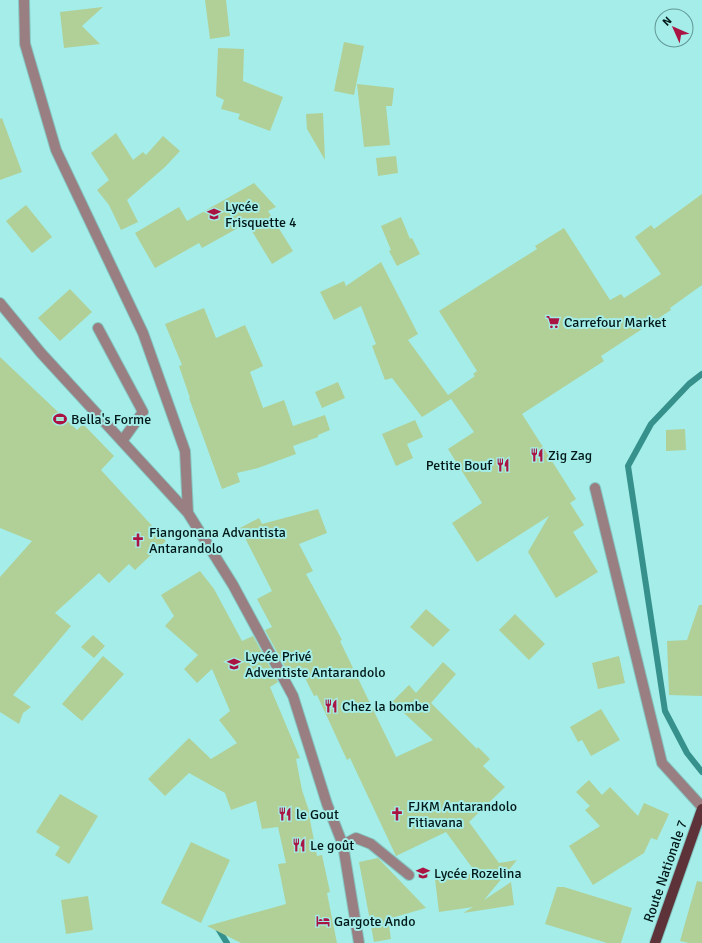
<svg xmlns="http://www.w3.org/2000/svg" width="702" height="943" font-family="Signika,sans-serif">
  <rect width="100%" height="100%" fill="#a4ede9"/>
  <g fill="none" stroke-linecap="round" stroke-linejoin="round">
    <path stroke="#36908c" stroke-width="6" d="M702,374L689,384L651,424L628,466L665,711L687,753L702,772
      M217,927L227,943"/>
  </g>
  <path fill="#b1d097" d="M205,0H226L230,36L210,39Z
    M103,7L82,26L100,44L64,48L60,12Z
    M344,42L364,46L354,95L334,91Z
    M218,48L244,49L243,81L283,97L270,131L238,119L240,114L221,109L224,100L216,96Z
    M357,84L394,88L392,106H386L390,145L364,147Z
    M323,113L325,160L307,129L306,114Z
    M2,118L22,172L0,180V119Z
    M116,133L133,160L143,152L146,155L163,136L180,151L165,167L127,200L138,222L121,230L109,205L97,190L109,180L91,153Z
    M396,156L398,173L378,176L376,158Z
    M254,183L276,207L268,211L293,251L272,264L247,223L202,248L199,243L155,268L135,233L179,207L187,221Z
    M702,194V285L670,308L671,310L601,356L604,361L522,414L576,499L570,503L584,525L573,532L598,572L556,598L528,552L549,516L477,562L452,523L482,503L448,449L474,432L451,399L422,417L392,378L385,380L372,346L376,344L361,306L334,320L320,292L344,281L346,286L381,262L418,334L408,340L448,395L475,376L473,374L477,371L439,311L537,249L535,246L564,228L610,300L621,294L624,298L661,274L635,237L651,225L654,229Z
    M26,205L52,237L32,253L6,221Z
    M401,217L410,239L412,238L420,254L397,266L389,251L391,250L381,226Z
    M70,289L92,312L60,341L38,318Z
    M204,308L216,338L245,325L263,366L250,372L263,408L284,400L293,426L325,415L330,430L318,435V437L293,446L296,454L258,468L237,473L240,482L222,489L189,398H190L179,366L182,365L165,324Z
    M0,357L77,430L83,424L114,456L101,470L166,541L135,570L129,564L109,583L99,573L55,613L71,626L13,695L31,707L23,713L19,724L0,712V577L32,541L0,528Z
    M338,382L345,398L322,408L315,392Z
    M415,420L423,437L407,444L413,458L396,466L382,434Z
    M685,429L686,450L666,451V430Z
    M318,509L327,533L299,544L313,571L306,574L342,640L340,641L396,757L433,740L392,702L409,685L416,693L443,662L456,674L431,703L477,749L478,747L490,759L483,766L505,787L469,822L499,863L517,860L484,900L511,882L514,905L463,913L473,907L439,912L435,879L476,873L446,832L396,856L350,758L347,760L317,695L314,696L301,670L290,676L265,630L272,627L257,599L272,591L240,528L259,518L262,524Z
    M200,571L214,589L242,641L253,636L278,682L270,687L300,758L296,759L302,790L312,820H310L317,856L322,855L330,892L327,893L337,943H241L207,926L286,904L278,864L286,863L278,827L262,829L256,801L231,810L225,793L189,773L165,796L148,779L189,738L211,759L237,743L219,720L230,711L212,669L197,683L184,669L198,655L165,626L174,616L161,595Z
    M699,605H702V696L669,695L667,641L687,640Z
    M426,609L450,630L433,647L410,627Z
    M515,614L545,644L529,660L499,630Z
    M93,635L105,646L94,658L81,647Z
    M103,656L124,674L82,721L62,704Z
    M619,656L625,683L598,689L592,663Z
    M601,709L620,740L591,756L582,740L578,742L570,727Z
    M589,780L602,795L610,787L638,816L644,803L669,814L657,840L651,838L644,853L593,885L569,846L600,826L585,810L590,806L576,792Z
    M60,794L98,816L69,864L55,855L60,847L36,832Z
    M191,842L230,860L201,923L161,903Z
    M378,858L426,908L388,919L391,939L374,942L359,862Z
    M697,881L702,882V943H689L680,941Z
    M557,887H564L632,908L621,943H607L545,924Z
    M88,896L93,930L66,934L61,900Z"/>
  <g fill="none" stroke-linecap="round" stroke-linejoin="round">
    <g stroke="#86c7c3" stroke-width="12">
      <path id="service" d="M98,328L143,412L122,441
        M595,488L662,763L702,807
        M343,845L356,838L371,844L409,875"/>
    </g>
    <g stroke="#86c7c3" stroke-width="12">
      <path id="tertiary" d="M24,0L25,44L56,150L143,333L185,451L188,513
        M0,303L41,353L188,513L233,585L293,696L327,804L343,845L359,943"/>
    </g>
    <g stroke="#86c7c3" stroke-width="12">
      <path id="primary" d="M655,943L702,809"/>
    </g>
    <use href="#service" stroke="#997f81" stroke-width="10"/>
    <use href="#tertiary" stroke="#997f81" stroke-width="10"/>
    <use href="#primary" stroke="#5d3238" stroke-width="10"/>
  </g>
  <defs>
    <g id="school-bare" transform="scale(1.08)"><path d="M0-5L7-2L0 1L-7-2ZM-4 1L0 2.5L4 1V4Q0 6-4 4Z" fill="#a91443" stroke="#a4ede9" stroke-width="2.5" paint-order="stroke"/></g>
    <g id="supermarket-bare" transform="scale(1.08)"><path d="M-6-5.5h2.5l.6 2H6L4.5 2H-2.5L-4.4-4H-6ZM-1.5 3.2a1.3 1.3 0 1 0 .1 0ZM3 3.2a1.3 1.3 0 1 0 .1 0Z" fill="#a91443" stroke="#a4ede9" stroke-width="2.5" paint-order="stroke"/></g>
    <g id="stadium-bare" transform="scale(1.08)"><path d="M0-5a6.5 5 0 1 0 0 10a6.5 5 0 1 0 0-10ZM-3.5-1.8h7v3.6h-7Z" fill="#a91443" stroke="#a4ede9" stroke-width="2.5" paint-order="stroke"/></g>
    <g id="restaurant-bare" transform="scale(1.08)"><path d="M-5-6h1v4h1v-4h1v4h1v-4h1v5L-1.5 .5V6h-2V.5L-5-1ZM5-6V6H3V1.5H1.5Q1.5-4 5-6Z" fill="#a91443" stroke="#a4ede9" stroke-width="2.5" paint-order="stroke"/></g>
    <g id="church-bare" transform="scale(1.08)"><path d="M-1.2-6h2.4v3.5h3.3v2.4h-3.3V6h-2.4V-.1h-3.3v-2.4h3.3Z" fill="#a91443" stroke="#a4ede9" stroke-width="2.5" paint-order="stroke"/></g>
    <g id="hotel-bare" transform="scale(1.08)"><path d="M-6-4.5h1.5V1H6V5H4.5V3h-9V5H-6ZM-4 0a1.8 1.8 0 1 1 3.6 0ZM.5 0V-2.5h3Q6-2.5 6 0Z" fill="#a91443" stroke="#a4ede9" stroke-width="2.5" paint-order="stroke"/></g>
  </defs>
  <g fill-rule="evenodd">
    <use href="#school-bare" x="214" y="214"/>
    <use href="#supermarket-bare" x="553" y="322"/>
    <use href="#stadium-bare" x="60" y="419"/>
    <use href="#restaurant-bare" x="537" y="455"/>
    <use href="#restaurant-bare" x="503" y="465"/>
    <use href="#church-bare" x="138" y="540"/>
    <use href="#school-bare" x="234" y="664"/>
    <use href="#restaurant-bare" x="331" y="706"/>
    <use href="#restaurant-bare" x="285" y="814"/>
    <use href="#church-bare" x="397" y="814"/>
    <use href="#restaurant-bare" x="299" y="845"/>
    <use href="#school-bare" x="423" y="873"/>
    <use href="#hotel-bare" x="323" y="921"/>
  </g>
  <g text-anchor="middle" stroke-width="4" stroke-linejoin="round" paint-order="stroke">
    <g font-size="14" fill="#001918" stroke="#a4ede9" text-anchor="start">
      <text x="225" y="211">Lycée<tspan x="225" dy="16">Frisquette 4</tspan></text>
      <text x="564" y="327">Carrefour Market</text>
      <text x="71" y="424">Bella's Forme</text>
      <text x="548" y="460">Zig Zag</text>
      <text x="492" y="470" text-anchor="end">Petite Bouf</text>
      <text x="149" y="537">Fiangonana Advantista<tspan x="149" dy="16">Antarandolo</tspan></text>
      <text x="245" y="661">Lycée Privé<tspan x="245" dy="16">Adventiste Antarandolo</tspan></text>
      <text x="342" y="711">Chez la bombe</text>
      <text x="408" y="811">FJKM Antarandolo<tspan x="408" dy="16">Fitiavana</tspan></text>
      <text x="296" y="819">le Gout</text>
      <text x="310" y="850">Le goût</text>
      <text x="434" y="878">Lycée Rozelina</text>
      <text x="334" y="926">Gargote Ando</text>
    </g>
    <g font-size="14" fill="#001918" stroke="#a4ede9">
      <text transform="translate(665 871) rotate(-71)" y="5">Route Nationale 7</text>
    </g>
  </g>
  <g transform="translate(674 28) rotate(315)"><circle r="19" fill="#a4ede9" stroke="#629895"/>
  <path d="M0-3L7 15L0 10L-7 15Z" fill="#a91443"/>
  <text y="-6" font-size="11" font-weight="bold" text-anchor="middle" fill="#001918">N</text>
  </g>
</svg>
